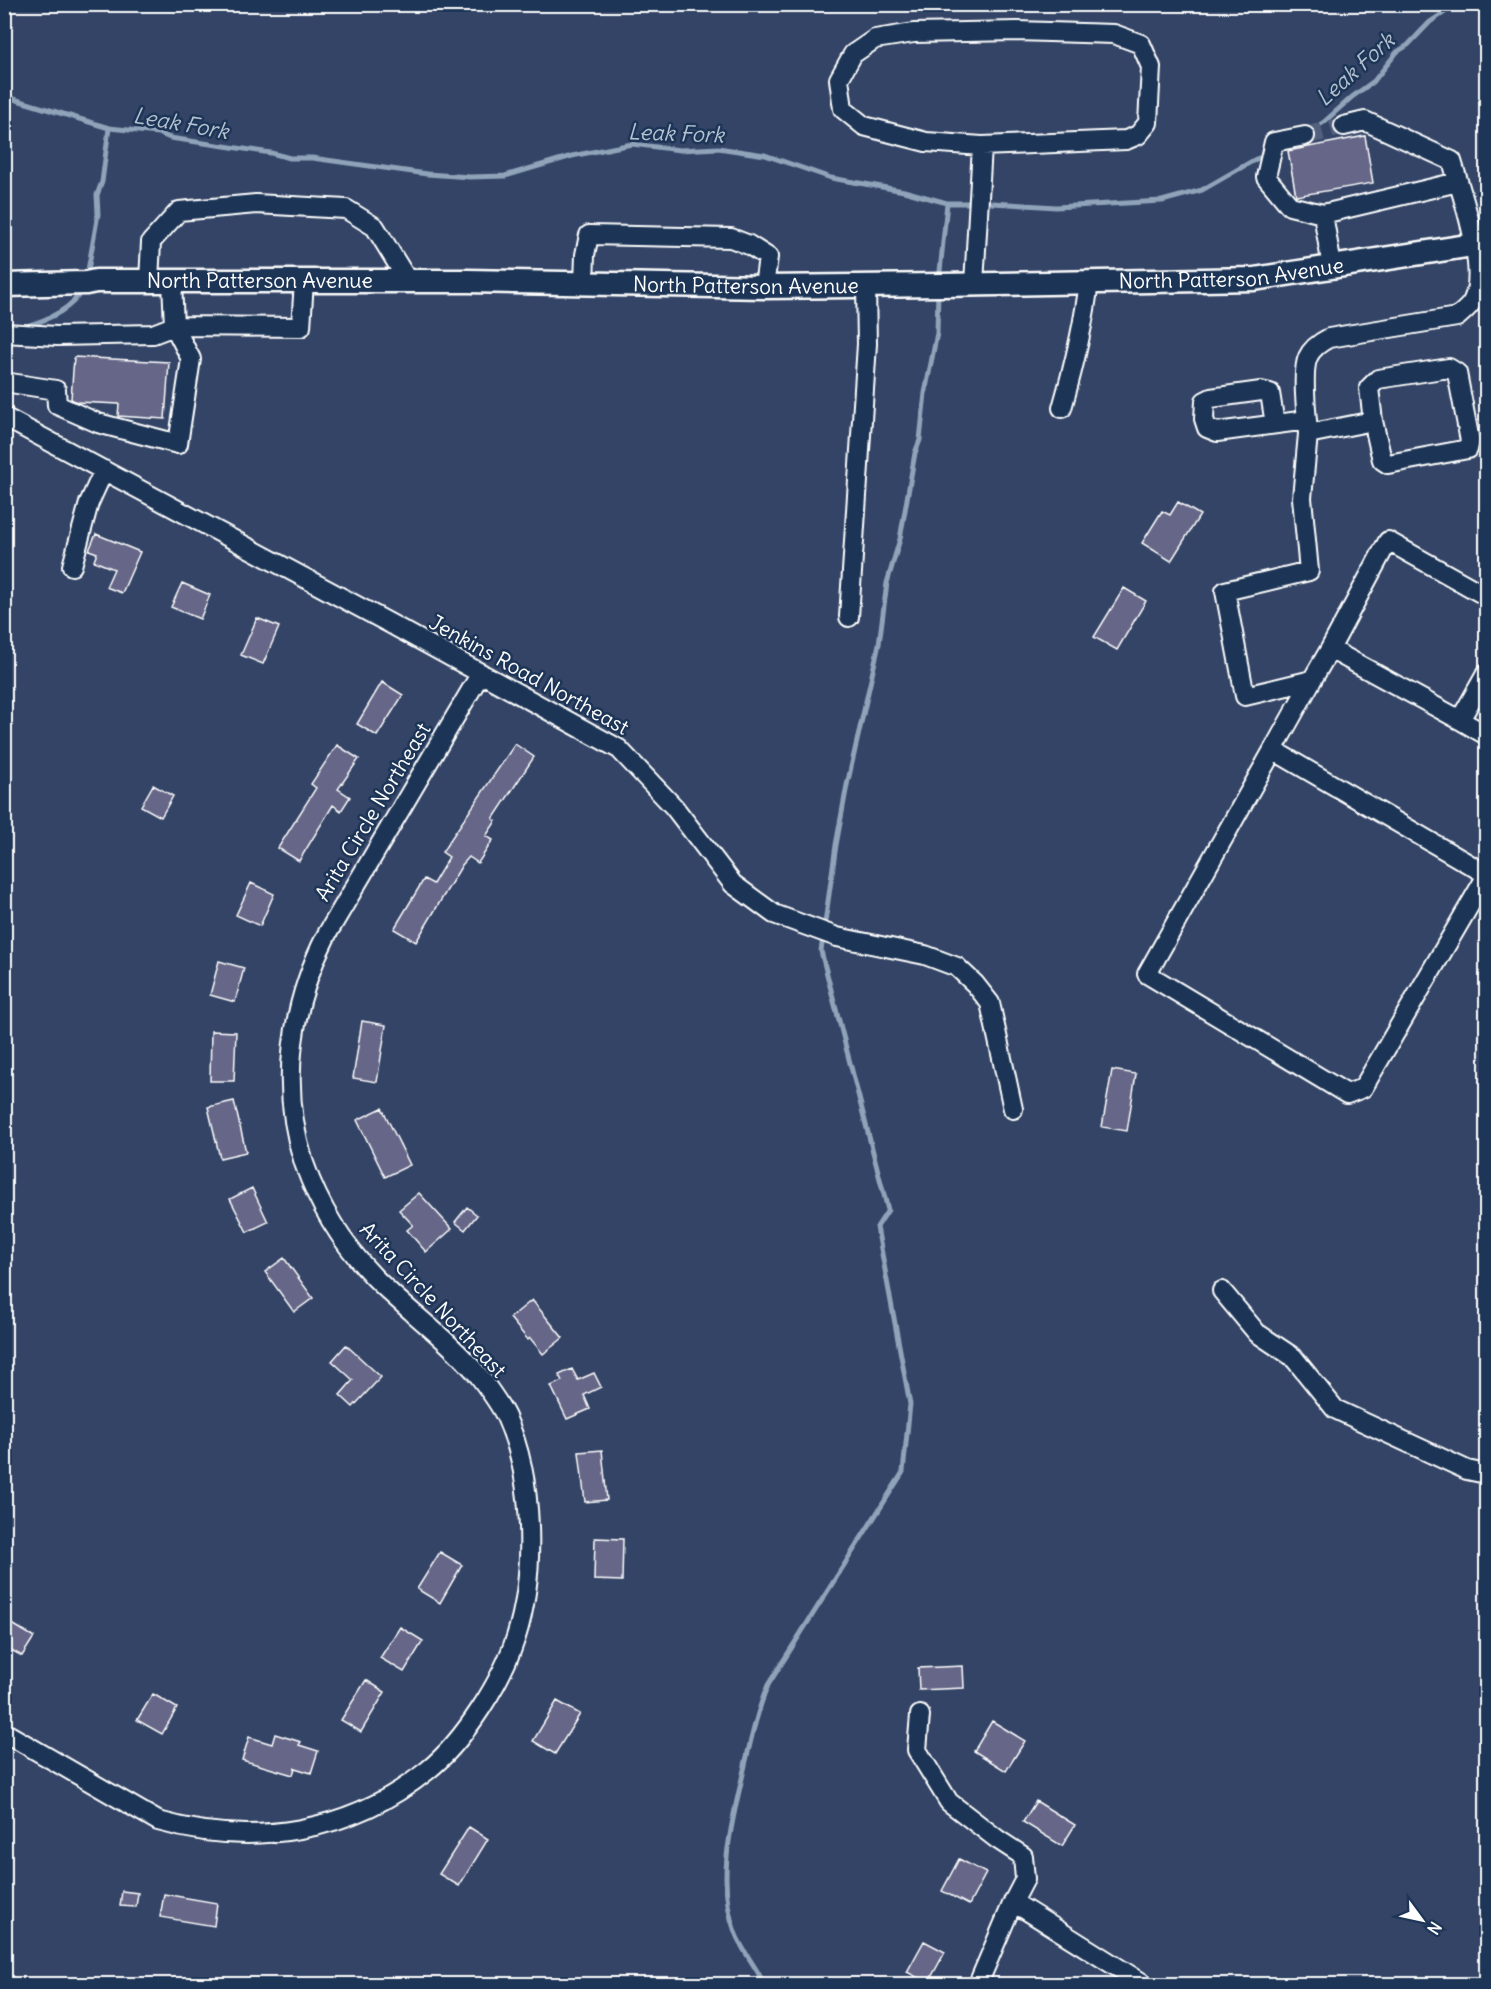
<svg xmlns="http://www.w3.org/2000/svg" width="1491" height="1989" font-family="Delius,sans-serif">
  <rect width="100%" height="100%" fill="#346"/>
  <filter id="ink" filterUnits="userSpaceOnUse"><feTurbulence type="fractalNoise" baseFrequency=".0167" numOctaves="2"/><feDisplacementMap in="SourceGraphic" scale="12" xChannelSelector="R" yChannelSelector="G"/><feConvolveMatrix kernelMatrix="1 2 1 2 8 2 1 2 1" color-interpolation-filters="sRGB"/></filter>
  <g filter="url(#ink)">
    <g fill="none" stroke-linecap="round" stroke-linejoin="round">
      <path stroke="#8fa3b9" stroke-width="5" d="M4,96L109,128L158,133L170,138L271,153L290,158H312L427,174L470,177L505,176L572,156L632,144L680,150L718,148L765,155L831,178L904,191L947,203H992L1056,207L1162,201L1202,190L1256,159L1267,155
        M1307,133L1324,122L1352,97L1374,81L1397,52L1408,45L1430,22L1457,4
        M87,276L98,214L97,195L102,182L109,128
        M939,281L947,203
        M23,327C45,321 71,310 82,290
        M764,1984C756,1966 742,1951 735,1932C716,1880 731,1826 743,1774C750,1744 756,1714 768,1685L903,1472L910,1404L877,1227L888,1210L821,951L836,845L847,785L879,644L887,583L900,539L915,453L920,440L925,393L937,333L938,290"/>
    </g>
    <path fill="#668" stroke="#fff" stroke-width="1.5" d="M1365,136L1373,183L1296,196L1288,151Z
      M74,357L169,362L165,419L118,416L119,404L77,402L71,399Z
      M1178,502L1200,515L1171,561L1142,543L1162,511L1170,515Z
      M96,534L140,552L122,593L106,587L114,569L94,561L97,553L89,550Z
      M182,583L210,595L200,619L171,607Z
      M1124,588L1146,601L1117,650L1094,637Z
      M257,618L279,627L263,664L241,655Z
      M382,682L403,695L377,736L357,724Z
      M515,744L534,757L493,819L496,821L486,836L493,840L478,863L469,857L462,865L416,942L394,929L424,879L433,884L449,857L442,852Z
      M337,745L359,759L338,789L350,797L341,811L333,805L299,861L278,848L316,788L311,784Z
      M153,785L173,796L161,817L141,806Z
      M251,883L274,894L260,926L236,915Z
      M219,961L244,968L235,1002L210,995Z
      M362,1021L386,1025L377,1082L353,1078Z
      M211,1031L236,1032L234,1081H210Z
      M1112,1070L1136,1074L1127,1131L1102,1127Z
      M234,1101L246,1152L220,1158L208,1107Z
      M382,1108L410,1165L385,1177L357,1120Z
      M252,1188L268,1222L247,1232L230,1199Z
      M419,1193L452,1229L426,1252L407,1230L413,1225L399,1210Z
      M467,1207L477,1215L465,1230L455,1222Z
      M284,1258L313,1298L294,1312L265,1272Z
      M532,1300L563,1338L543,1354L530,1338L528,1340L510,1318Z
      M346,1345L381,1377L353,1407L340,1395L353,1380L332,1361Z
      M572,1369L578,1380L594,1373L601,1387L584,1395L590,1409L567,1419L551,1386L562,1381L559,1375Z
      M602,1450L607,1500L585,1502L579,1452Z
      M595,1538L623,1539L622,1581L594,1580Z
      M440,1552L462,1565L440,1603L417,1589Z
      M9,1622L34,1637L22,1656L4,1646V1630Z
      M400,1627L423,1641L404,1672L380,1658Z
      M963,1666L964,1688L919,1690L918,1668Z
      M366,1680L385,1692L361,1732L341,1720Z
      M153,1694L177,1708L162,1734L137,1720Z
      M557,1701L580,1714L555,1754L533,1741Z
      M992,1721L1025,1741L1006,1771L974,1751Z
      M275,1734L301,1742L299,1745L318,1751L311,1773L295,1768L293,1775L242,1760L249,1737L272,1744Z
      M1036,1801L1075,1825L1062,1846L1023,1822Z
      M469,1827L488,1839L459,1886L439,1874Z
      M959,1859L986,1873L969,1905L942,1891Z
      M122,1891L138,1893L136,1907L120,1906Z
      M164,1894L217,1903L214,1926L160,1917Z
      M924,1941L945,1952L928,1983L907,1972Z"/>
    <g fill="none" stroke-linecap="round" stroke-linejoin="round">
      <path stroke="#52607d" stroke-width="18" stroke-dasharray="18 9" stroke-linecap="butt" d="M1305,136L1344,126"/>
      <g stroke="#fff" stroke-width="22">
        <path id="minor" d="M1344,126L1365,121L1452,161C1462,195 1488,268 1473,300C1470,307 1463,312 1457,317L1329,338C1321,342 1312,348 1308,357C1301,372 1307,416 1308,434L1373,421L1369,388L1378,379L1449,368L1457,373L1470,441L1468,449L1388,464L1382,460L1373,421
          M1305,136L1274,142L1266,177L1290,206L1323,214L1332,267
          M1323,214L1458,182
          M149,281L151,242L179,211L256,204L346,209L375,227L408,281
          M584,283L585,255L589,235L731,238L749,245L768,257L764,287
          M974,284L982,146L1126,140L1138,135L1148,123L1151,67L1141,44L1114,34L1017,31L914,33L875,39L853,54L839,79L843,109L864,126L926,142L982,146
          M4,333L57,336L153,334L174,326L301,327L304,281
          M4,382L56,390L57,405L98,423L178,444L191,359L174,326L172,281
          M1062,408C1074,366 1084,325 1089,281
          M4,417L389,623L619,749L674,807L733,884L774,914L837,937L925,955L957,967L975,984L990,1003L1013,1109
          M1275,424L1270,393L1261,391L1211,398L1205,401L1204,419L1207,428L1217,432L1307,420
          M1308,434L1302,498L1309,571L1225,591L1245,696L1312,680L1330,649L1388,541L1486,596
          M72,566L89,503L104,470
          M849,617L867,344L866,286
          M1330,649L1460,720L1486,674
          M1312,680L1273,750L1486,874
          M1460,720L1486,735
          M1273,750L1147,974L1347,1094L1363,1088L1486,877
          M1222,1291L1257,1333L1293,1357L1335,1409L1467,1470L1486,1474
          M920,1715L917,1750L949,1802L997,1839L1023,1856L1025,1879L1013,1902L978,1984
          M4,1732L158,1821C252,1848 351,1833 428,1770C464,1741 502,1681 516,1637C536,1574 534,1478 506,1417C500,1404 488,1388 479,1376C448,1339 409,1312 375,1278C343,1245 319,1206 304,1163C279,1086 291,1004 327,934L481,673
          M1013,1902L1144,1984"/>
      </g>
      <g stroke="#fff" stroke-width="27">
        <g id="major">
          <path id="s1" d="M4,285L86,283L96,281H468L764,287L942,285L1254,279L1486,243"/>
        </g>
      </g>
      <use href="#minor" stroke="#1d3557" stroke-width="18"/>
      <use href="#major" stroke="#1d3557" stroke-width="22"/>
    </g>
  </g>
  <g text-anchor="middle" stroke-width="5" stroke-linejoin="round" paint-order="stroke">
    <g font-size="21" fill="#fff" stroke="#1d3557">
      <text dy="7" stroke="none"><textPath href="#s1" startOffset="1228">North Patterson Avenue</textPath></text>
      <text dy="7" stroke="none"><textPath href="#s1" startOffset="256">North Patterson Avenue</textPath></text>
      <text dy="7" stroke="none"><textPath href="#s1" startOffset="742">North Patterson Avenue</textPath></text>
      <text transform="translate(529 675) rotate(29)" y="7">Jenkins Road Northeast</text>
      <text transform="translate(373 812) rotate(-59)" y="7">Arita Circle Northeast</text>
      <text transform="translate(433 1300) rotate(47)" y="7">Arita Circle Northeast</text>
    </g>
    <g font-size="22" font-style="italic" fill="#b4c2d0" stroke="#1d3557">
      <text transform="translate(1355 69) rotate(-42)" y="8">Leak Fork</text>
      <text transform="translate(181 123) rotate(10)" y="8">Leak Fork</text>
      <text transform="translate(676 133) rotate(2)" y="8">Leak Fork</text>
    </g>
  </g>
  <rect width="1491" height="1989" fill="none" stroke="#1d3557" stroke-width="24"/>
  <rect x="12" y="12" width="1467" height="1965" fill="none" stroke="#fff" stroke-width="2" filter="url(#ink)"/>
  <g transform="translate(1422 1920) rotate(123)" stroke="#1d3557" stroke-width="4.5" paint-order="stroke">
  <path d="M0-4.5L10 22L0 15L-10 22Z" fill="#ffffff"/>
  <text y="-9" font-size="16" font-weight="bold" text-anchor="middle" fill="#ffffff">N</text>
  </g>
</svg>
